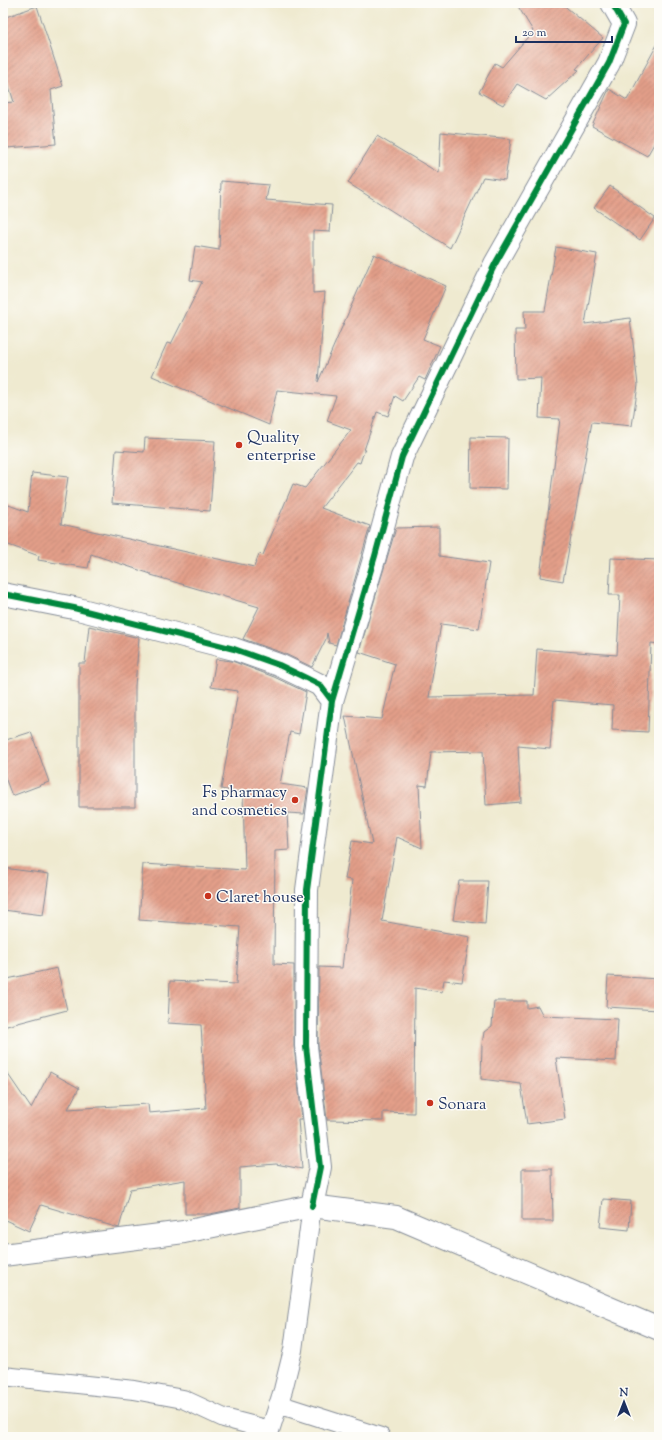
<svg xmlns="http://www.w3.org/2000/svg" width="662" height="1440" font-family="'Sorts Mill Goudy',serif">
  <defs>
    <pattern id="building-hatch" width="6" height="6" patternUnits="userSpaceOnUse"><rect width="6" height="6" fill="#e39f89"/><path d="M-1 1l2-2M0 6l6-6M5 7l2-2" fill="none" stroke="#b78273"/></pattern>
  </defs>
  <rect width="100%" height="100%" fill="#fdfcf7"/>
  <filter id="ink" filterUnits="userSpaceOnUse"><feTurbulence type="fractalNoise" baseFrequency=".025" numOctaves="2"/><feDisplacementMap in="SourceGraphic" scale="8" xChannelSelector="R" yChannelSelector="G"/><feConvolveMatrix kernelMatrix="1 2 1 2 8 2 1 2 1" color-interpolation-filters="sRGB"/></filter>
  <filter id="wash" filterUnits="userSpaceOnUse"><feTurbulence type="fractalNoise" baseFrequency=".012" numOctaves="4" result="noise"/><feDisplacementMap in="SourceGraphic" scale="16" xChannelSelector="R" yChannelSelector="G"/><feGaussianBlur stdDeviation="0.9" result="paint"/><feColorMatrix in="noise" values="0 0 0 0 0 0 0 0 0 0 0 0 0 0 0 0 0 1.4 0 .05"/><feComposite in="paint" operator="in"/></filter>
  <g filter="url(#wash)">
    <rect width="100%" height="100%" fill="#efead0"/>
    <g id="blocks">
      <path fill="url(#building-hatch)" d="M516,3H561L603,38L576,69L579,70L546,100L517,84L503,105L479,92L495,63L502,67L533,31Z
        M37,6L63,86L51,90L56,144L7,148L3,103L14,102L3,67V18Z
        M659,41V135L647,156L592,126L609,89L627,100Z
        M441,132L511,139L505,180L483,177L450,248L348,183L377,136L439,173Z
        M221,181L269,185L266,200L332,205L330,232L313,231V293L325,292L318,382L374,254L446,286L423,339L440,346L425,380L419,377L403,401L395,396L388,416L377,412L364,450H366L363,454L360,463L357,462L321,508L370,526L336,645L329,643L327,633L326,639L312,667L283,653L243,639L259,607L151,575V574L91,554L88,568L38,560L39,556L3,543V503L28,512L32,473L68,477L61,524L254,567L259,554L263,555L293,484L305,488L351,430L327,421L336,396L277,390L269,425L152,376L167,343L171,344L202,282L190,280L195,246L219,250Z
        M610,186L655,218L640,240L594,208Z
        M556,247L597,254L585,324L630,318L638,385L632,426L592,422L563,581L540,577L560,419L539,418L541,378L516,379L515,330H525L524,311H545Z
        M471,437L508,438L507,489L470,488Z
        M145,438L215,441L210,511L112,503L116,450L144,452Z
        M439,527V556L489,563L479,629L441,624L429,697L534,695L537,649L617,655L620,595H609L611,558L659,560V644L651,643L648,732L612,730L613,705L554,700L550,749L518,746L521,802L486,805L483,751L431,752L427,786L419,785L422,848L397,837L382,921L470,937L462,982L444,980L442,992L415,988L414,1113L383,1112V1121L327,1120L318,1045L319,967L342,968L352,880L345,879L352,841L372,844L345,716L382,719L395,664L359,652L396,528Z
        M89,626L139,638L135,686V807H79V663H85Z
        M216,659L232,661L274,677L306,692L299,734L290,732L280,784L308,788L304,814L287,813L289,850L275,851L274,964L294,965V1046L302,1119H298L302,1169L276,1164L240,1167V1208L210,1214H185V1180L130,1189L119,1228L41,1205L29,1231L3,1219V1067L31,1108L50,1072L79,1088L68,1109L148,1104L149,1113L206,1108L201,1025L168,1023L170,981L236,984L240,927L139,920L143,864L245,870L243,793L221,789L238,691L211,687Z
        M31,732L49,782L12,796L3,772V741Z
        M3,868L49,874L43,915L3,910Z
        M459,881H488L485,924L453,920Z
        M57,968L67,1010L3,1027V980Z
        M608,976L659,979V1010L606,1007Z
        M494,1001H527V1008L538,1006L543,1016L618,1019L616,1061L556,1058L565,1119L527,1124L521,1084L481,1079L482,1045L484,1032L492,1026Z
        M522,1169H552L553,1221H522Z
        M603,1199L631,1201L629,1230L600,1227Z"/>
    </g>
  </g>
  <g filter="url(#ink)">
    <use href="#blocks" fill-opacity="0" stroke="#858c97" stroke-width="1"/>
    <g fill="none" stroke-linecap="round" stroke-linejoin="round">
      <g stroke="#858c97" stroke-width="20">
        <path id="service" d="M3,1376L134,1390L183,1399L224,1418L270,1430
          M278,1404L381,1437
          M268,1437L283,1390L293,1350L312,1206"/>
      </g>
      <g stroke="#858c97" stroke-width="24">
        <path id="minor" d="M3,594L74,608L234,649L279,665L306,678L320,685L332,701L307,890L306,1046L320,1167L312,1206
          M332,701L375,556L402,457L495,264L609,63L624,24L612,3
          M3,1255L184,1232L312,1206L396,1217L659,1329"/>
      </g>
      <use href="#service" stroke="#fff" stroke-width="18"/>
      <use href="#minor" stroke="#fff" stroke-width="22"/>
      <g stroke="#fdfcf7" stroke-width="8">
        <path id="cycleway" d="M3,594L74,608L234,649L279,665L306,678L320,685L332,701L307,890L306,1046L320,1167L312,1206
          M332,701L375,556L402,457L495,264L609,63L624,24L612,3"/>
      </g>
      <use href="#cycleway" stroke="#00873e" stroke-width="6"/>
    </g>
  </g>
  <g fill="#c8321e" stroke="#fdfcf7" stroke-width="1.5">
    <circle cx="239" cy="445" r="4"/>
    <circle cx="295" cy="800" r="4"/>
    <circle cx="208" cy="896" r="4"/>
    <circle cx="430" cy="1103" r="4"/>
  </g>
  <g text-anchor="middle" stroke-width="3" stroke-linejoin="round" paint-order="stroke">
    <g font-size="16" fill="#1b2f5e" stroke="#fdfcf7" text-anchor="start">
      <text x="247" y="442">Quality<tspan x="247" dy="18">enterprise</tspan></text>
      <text x="287" y="797" text-anchor="end">Fs pharmacy<tspan x="287" dy="18">and cosmetics</tspan></text>
      <text x="216" y="902">Claret house</text>
      <text x="438" y="1109">Sonara</text>
    </g>
  </g>
  <rect width="662" height="1440" fill="none" stroke="#fdfcf7" stroke-width="16"/>
  <g transform="translate(624 1402)" stroke="#fdfcf7" stroke-width="3" paint-order="stroke">
  <path d="M0-3L7 15L0 10L-7 15Z" fill="#1b2f5e"/>
  <text y="-6" font-size="11" font-weight="bold" text-anchor="middle" fill="#1b2f5e">N</text>
  </g>
  <path d="M516 36v6h96v-6" fill="none" stroke="#1b2f5e" stroke-width="2"/>
  <text x="522" y="36" font-size="12" fill="#1b2f5e" stroke="#fdfcf7" stroke-width="3" paint-order="stroke">20 m</text>
</svg>
